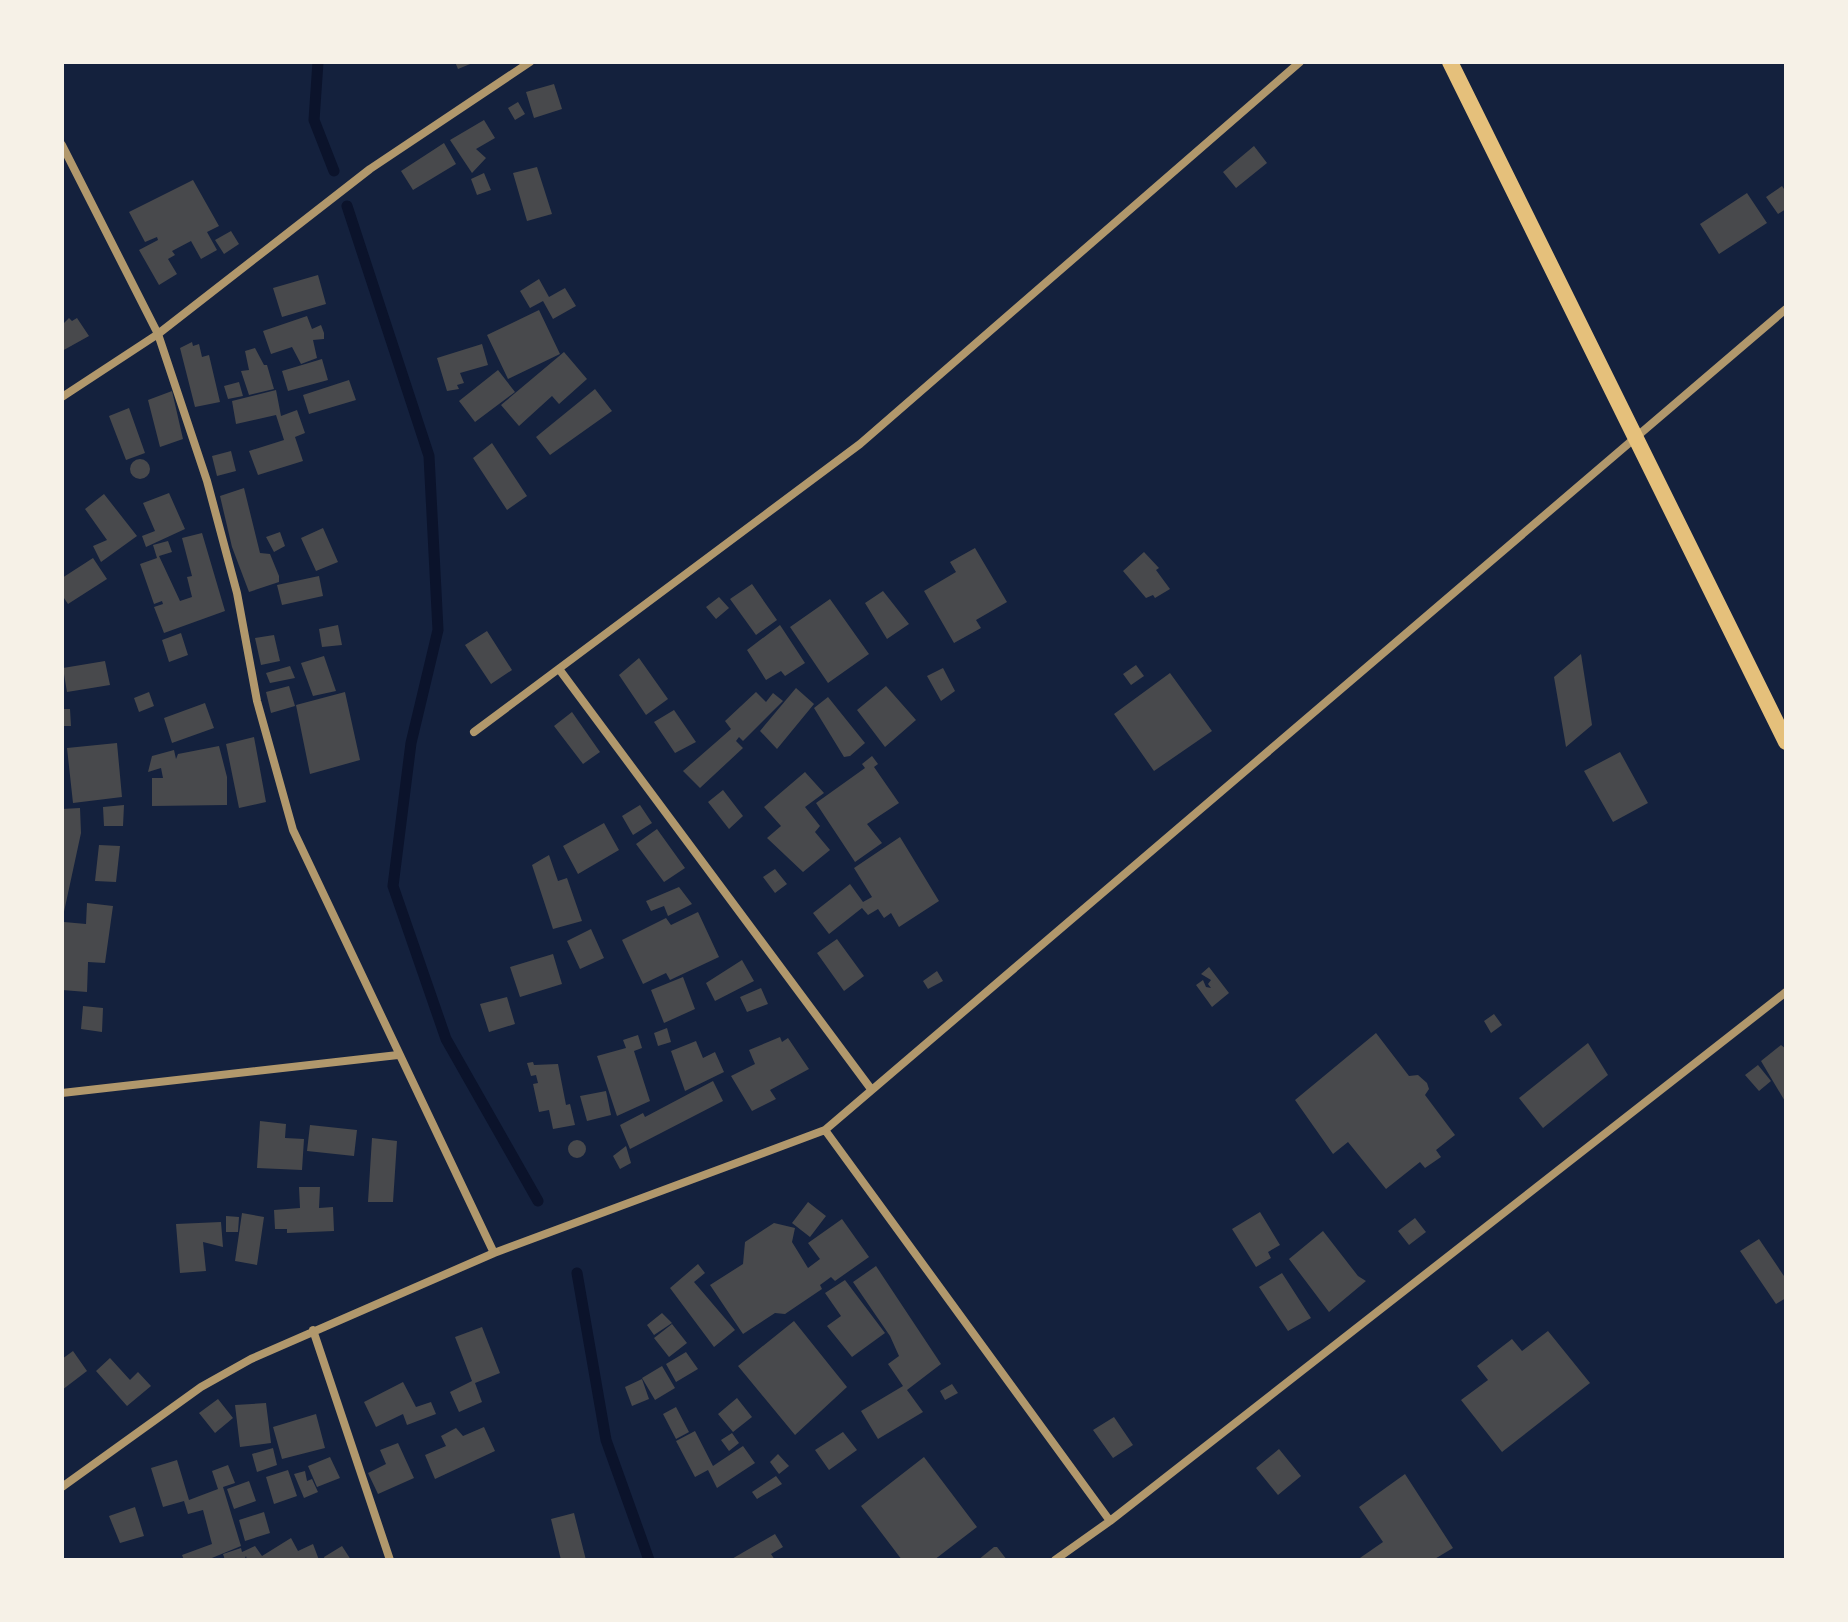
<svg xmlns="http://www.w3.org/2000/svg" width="1848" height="1622" font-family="Montserrat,sans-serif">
  <rect width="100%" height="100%" fill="#14213d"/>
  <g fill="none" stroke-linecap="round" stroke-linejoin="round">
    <path stroke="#0b132b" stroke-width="11" d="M318,62L314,120L334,171
      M347,206L429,456L438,630L411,743L393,886L446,1039L538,1201
      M577,1273L606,1440L649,1560"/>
  </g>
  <path fill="#48494c" d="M455,62H475L458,69Z
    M554,84L562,109L534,118L526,92Z
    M518,102L525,114L515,120L508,108Z
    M484,120L495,138L476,149L486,158L472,173L450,140Z
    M444,143L456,164L413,190L401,171Z
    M1254,146L1267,163L1236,188L1223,172Z
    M537,167L552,214L527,221L513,173Z
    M484,173L491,190L477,195L471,179Z
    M193,180L219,226L207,232L217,250L201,259L191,241L172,251L175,255L168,259L177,274L159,285L139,250L158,240L157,237L145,242L129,212Z
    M1782,186L1786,192V209L1778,214L1766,197Z
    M1747,193L1767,223L1719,254L1700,224Z
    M231,231L239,244L224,254L215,240Z
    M318,275L326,304L282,317L273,288Z
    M539,279L549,297L565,288L576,306L553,319L543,301L530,308L520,291Z
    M539,310L560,354L508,379L487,335Z
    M307,316L312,329L321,325L324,333V339L313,340L317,358L301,364L292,347L271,354L263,331Z
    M69,318L72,321L77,318L89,336L62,351V325Z
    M192,342L193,346L199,344L202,357L209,355L220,402L195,407L180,348Z
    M482,344L488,365L460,373L464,383L457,385L459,389L447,391L437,358Z
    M255,348L264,365H267L274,389L249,395L241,371L249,370L245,351Z
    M564,352L587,379L559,404L552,396L519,426L501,405Z
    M322,359L328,380L288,391L282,371Z
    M498,370L515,392L475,422L459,401Z
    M349,380L356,400L309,414L303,395Z
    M239,382L243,396L228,399L224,386Z
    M595,389L612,411L550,455L536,437Z
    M276,390L281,416L297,410L305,433L295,437L303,461L258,475L249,451L284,440L276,415L236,424L232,401Z
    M172,391L183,439L160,447L148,400Z
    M129,408L145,453L126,460L109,416Z
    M492,443L527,496L507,510L473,458Z
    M231,451L236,471L217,476L212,456Z
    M130 469a10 10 0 1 1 20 0a10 10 0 1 1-20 0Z
    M244,488L260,553L270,554L279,576V582L249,592L232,547L220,496Z
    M169,493L185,529L146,547L142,536L155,531L143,503Z
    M104,494L137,536L101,562L93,546L107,540L85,509Z
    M323,528L338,562L316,571L301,538Z
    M280,532L285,546L274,552L266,537Z
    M202,533L225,611L164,633L154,607L163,604L162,601L154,604L140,564L157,558L153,545L168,541L172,552L159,556L180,601L192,597L187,577L192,576L182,538Z
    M975,548L1007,602L976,620L981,628L954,643L924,591L956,572L950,562Z
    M1144,552L1159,568L1156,570L1170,589L1155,598L1153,595L1146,598L1123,571Z
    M93,558L107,579L68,604L62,595V578Z
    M319,576L323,596L282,605L277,585Z
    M752,584L777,620L756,635L730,599Z
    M883,591L909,624L887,639L865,603Z
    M719,597L729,608L716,619L706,607Z
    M830,599L869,654L828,683L790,627Z
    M338,625L342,645L322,647L319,629Z
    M780,625L805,663L785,676L781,671L766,680L747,650Z
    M487,631L512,670L491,684L465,645Z
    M181,633L188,655L169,662L162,640Z
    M274,635L280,661L261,665L255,638Z
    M1581,654L1592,725L1566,747L1554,677Z
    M324,656L336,691L313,696L301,663Z
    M639,658L668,699L646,715L619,675Z
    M105,661L110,685L67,692L63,668Z
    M1136,665L1144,676L1131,685L1123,674Z
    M290,666L295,678L270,683L266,673Z
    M943,668L955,691L941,701L927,676Z
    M1170,673L1212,731L1154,771L1114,714Z
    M289,686L295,706L271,713L266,692Z
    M886,686L916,720L885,747L857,710Z
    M796,688L814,704L777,749L760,731Z
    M149,692L154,706L139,712L134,698Z
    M345,692L360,760L310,774L296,705Z
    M756,692L766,702L773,693L783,701L743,741L739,737L736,741L743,748L700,788L683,771L731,729L725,721Z
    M828,697L865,743L850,756L844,757L814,708Z
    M205,703L214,728L172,743L164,718Z
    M62,709H70L71,726H62Z
    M674,710L696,742L675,753L654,722Z
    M572,712L600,752L583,764L554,726Z
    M254,737L266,802L239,808L226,744Z
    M117,743L122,797L73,803L67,748Z
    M219,746L227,777V805L152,806V778H163L161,768L148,772L152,756L174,750L176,759L178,754Z
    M1620,752L1648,803L1613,822L1584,771Z
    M872,756L878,764L874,767L899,803L867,824L882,843L855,862L816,803L865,768L862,764Z
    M805,772L824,793L805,807L820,826L815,832L830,850L803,872L767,838L781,826L764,807Z
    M723,790L743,816L729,829L708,802Z
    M124,805L123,826H104L103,807Z
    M640,805L652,823L633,835L622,816Z
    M80,808L81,833L62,921V809Z
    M604,823L619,850L578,874L563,846Z
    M657,829L685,868L664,882L636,844Z
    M900,837L939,901L899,927L891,913L884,918L878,909L868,915L862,908L829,934L813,913L850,884L863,902L872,897L854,868Z
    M99,845L120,846L116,882L95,881Z
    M549,855L558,881L567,878L582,921L553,929L532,865Z
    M775,869L787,884L775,893L763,877Z
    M679,887L692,904L668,916L664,906L651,911L646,901Z
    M87,903L113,906L105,963L88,962L87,992L62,990L64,922L86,924Z
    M698,912L719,957L670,980L666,973L643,984L622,940L666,918L671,925Z
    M591,929L604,958L580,969L567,941Z
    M837,939L864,976L844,991L817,953Z
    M553,954L562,984L520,997L510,967Z
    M742,960L754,981L715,1001L706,983Z
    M1209,967L1229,993L1212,1007L1196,985L1203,980L1206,987L1211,988L1208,984L1211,980L1201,974Z
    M937,971L943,981L928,989L923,981Z
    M683,977L695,1009L664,1023L651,990Z
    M761,988L768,1004L747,1012L740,997Z
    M507,997L515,1024L489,1032L480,1004Z
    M83,1006L103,1008L102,1032L81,1029Z
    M1494,1014L1502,1025L1491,1033L1484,1021Z
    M667,1028L671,1042L658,1046L654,1033Z
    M1376,1033L1409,1076L1418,1075L1427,1083L1429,1089L1425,1095L1455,1135L1436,1150L1441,1157L1425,1168L1420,1162L1386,1189L1348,1142L1333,1154L1295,1100Z
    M638,1035L642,1048L634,1051L650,1101L617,1116L597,1056L626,1048L623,1040Z
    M780,1037L782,1042L788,1038L809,1069L770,1090L776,1099L752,1111L731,1076L755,1064L749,1050Z
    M696,1041L703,1058L715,1052L724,1072L685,1091L671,1051Z
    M1588,1043L1608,1075L1543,1128L1519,1098Z
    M1781,1045L1786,1049V1103L1761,1061Z
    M533,1062L534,1065L558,1064L566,1105L570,1104L575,1125L553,1129L549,1110L539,1112L533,1084L538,1083L536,1075L531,1076L527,1063Z
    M1758,1065L1771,1081L1759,1091L1745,1075Z
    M713,1081L723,1101L630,1149L620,1125L643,1113L645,1117Z
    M606,1091L611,1115L587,1121L580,1096Z
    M260,1121L286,1124L285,1138L304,1139L302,1170L257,1168Z
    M310,1125L357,1130L354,1156L307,1151Z
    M372,1138L397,1141L393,1202H368Z
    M568 1149a9 9 0 1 1 18 0a9 9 0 1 1-18 0Z
    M626,1146L631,1163L620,1169L613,1156Z
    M299,1187H320L319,1208L333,1207L334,1231L287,1233V1229H275L274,1210L300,1208Z
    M808,1202L826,1216L810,1237L792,1223Z
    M1260,1212L1280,1245L1268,1252L1271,1258L1256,1267L1232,1229Z
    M242,1213L264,1217L257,1265L235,1261Z
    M226,1216L239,1217L238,1232H226Z
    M1415,1218L1426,1232L1409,1245L1398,1231Z
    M842,1219L869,1257L835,1281L831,1277L820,1285L822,1289L785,1314L775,1313L743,1334L710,1285L743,1264L745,1242L774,1223L795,1228L792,1242L808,1268L820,1259L808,1243Z
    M221,1222L223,1247L203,1242L206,1271L180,1273L176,1224Z
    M1323,1231L1358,1276L1366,1281L1329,1312L1289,1259Z
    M1759,1239L1786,1279V1298L1776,1304L1740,1251Z
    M698,1264L705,1273L694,1282L735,1330L714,1347L670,1288Z
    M876,1266L941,1364L907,1390L923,1412L878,1439L861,1411L903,1386L888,1364L899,1356L890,1336L853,1282Z
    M1282,1273L1311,1318L1288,1331L1259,1287Z
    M845,1280L885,1333L852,1357L827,1326L841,1316L825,1293Z
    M662,1313L672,1323L654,1335L647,1325Z
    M794,1321L847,1387L795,1435L738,1366Z
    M672,1324L687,1343L669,1357L654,1338Z
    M482,1327L500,1373L475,1383L482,1402L459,1412L450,1392L472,1381L455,1337Z
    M1548,1331L1590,1383L1502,1452L1461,1400L1488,1380L1477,1366L1512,1339L1522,1351Z
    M73,1351L87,1371L62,1390V1359Z
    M686,1352L698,1369L676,1382L666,1364Z
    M110,1358L130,1380L138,1372L151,1386L127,1406L96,1371Z
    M662,1366L675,1388L655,1400L642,1378Z
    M642,1379L649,1399L632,1406L625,1387Z
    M403,1382L416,1407L431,1402L436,1414L407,1425L403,1414L376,1427L364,1402Z
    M952,1384L958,1393L945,1400L940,1391Z
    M737,1398L752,1417L733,1432L718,1414Z
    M218,1399L233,1418L215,1433L199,1413Z
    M266,1403L271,1443L240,1447L235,1405Z
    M676,1407L689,1432L676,1439L663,1414Z
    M316,1414L325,1448L282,1459L273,1427Z
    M1114,1417L1133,1445L1113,1458L1093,1430Z
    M484,1427L495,1451L435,1479L425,1455L446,1446L441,1436L456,1428L463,1436Z
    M695,1431L713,1466L743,1446L755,1463L717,1488L708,1470L695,1477L676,1441Z
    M843,1432L857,1450L829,1470L815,1450Z
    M732,1433L739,1443L729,1451L721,1440Z
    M398,1443L414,1478L378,1494L368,1473L386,1464L380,1450Z
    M273,1448L277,1465L257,1472L252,1454Z
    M1279,1449L1301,1476L1278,1495L1256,1468Z
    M778,1454L789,1466L779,1474L770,1462Z
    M330,1457L340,1478L317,1487L308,1466Z
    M924,1457L977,1527L934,1560H902L861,1506Z
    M177,1460L189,1500L218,1489L212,1471L228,1465L235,1483L223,1487L241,1546L207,1560H184L182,1555L212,1544L203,1510L188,1514L184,1501L163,1507L151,1468Z
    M288,1470L297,1496L274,1504L266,1477Z
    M305,1471L307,1481L312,1479L318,1492L304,1498L294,1474Z
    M1405,1474L1453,1548L1433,1560H1357L1383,1542L1359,1507Z
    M776,1476L782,1484L757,1499L752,1492Z
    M249,1481L256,1501L234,1509L227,1489Z
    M135,1507L144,1536L120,1543L109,1516Z
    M264,1512L270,1533L245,1541L239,1520Z
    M574,1513L586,1560H561L551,1519Z
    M775,1534L783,1547L771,1554L775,1560H730Z
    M291,1538L298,1551L313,1544L319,1560H247L246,1556L244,1560H225L223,1554L241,1548L242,1552L255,1546L262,1556Z
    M342,1546L351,1560H325L324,1557Z
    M997,1547L1007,1560H978L994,1547Z"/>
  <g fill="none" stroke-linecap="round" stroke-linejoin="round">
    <path stroke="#b1986c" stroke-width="8" d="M62,145L158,334L207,481L237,593L257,701L293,830L494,1253
      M62,397L158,334L370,169L530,62
      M559,669L871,1089
      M474,732L860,444L1300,62
      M62,1093L398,1055
      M825,1130L1110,1521
      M313,1330L390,1560
      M62,1487L201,1387L251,1359L494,1253L825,1130L1786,309
      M1055,1560L1110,1521L1786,992"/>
    <path stroke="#e5c07b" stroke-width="16" d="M1450,62L1786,742"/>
  </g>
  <rect width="1848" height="1622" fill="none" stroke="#f6f1e7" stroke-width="128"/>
</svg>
